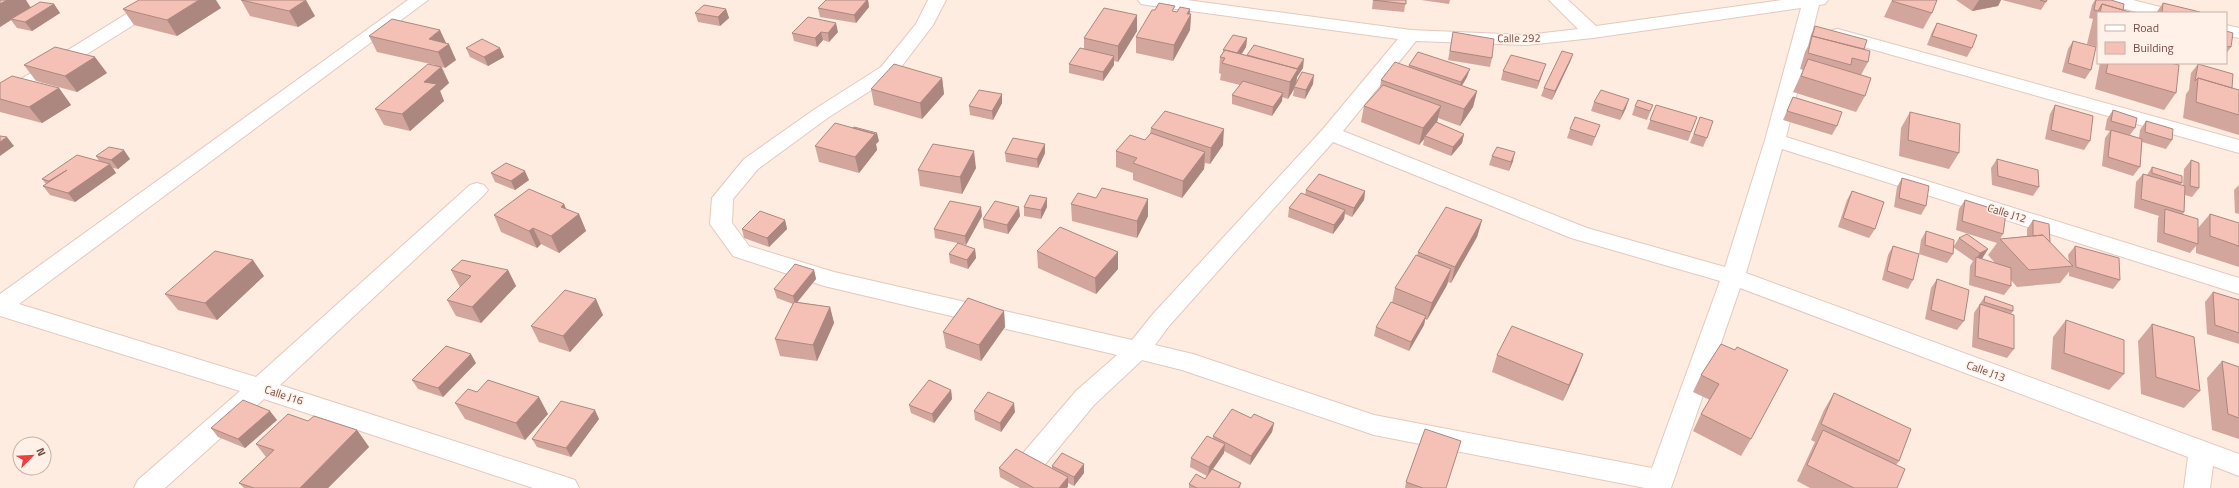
<svg xmlns="http://www.w3.org/2000/svg" width="2239" height="488" font-family="'Titillium Web',sans-serif">
  <rect width="100%" height="100%" fill="#feece0"/>
  <g fill="none" stroke-linecap="round" stroke-linejoin="round">
    <g stroke="#e4c8be" stroke-width="2">
      <path id="minor" d="M149,0H170L167,4L7,104L0,106V92Z
        M408,0H428L19,304L256,377L470,185L477,183L484,185L488,190L484,195L280,385L566,477L575,480L579,488H533L264,399L165,488H134L138,480L240,391L0,316V294Z
        M928,0H946L933,25L895,75L829,117L758,169L733,199L732,223L749,246L834,272L1132,340L1153,314L1323,129L1398,39L1147,5L1141,4L1138,0H1187L1411,30L1527,35L1578,29L1549,0H1568L1596,26L1782,0H1828L1825,4L1819,5L1786,137L2239,278V294L1782,149L1746,273L2239,454V476L2213,466L2210,488H2184L2188,457L1740,288L1671,488H1645L1374,435L1182,370L1142,360L1094,405L1042,468L1033,471L1024,468L1020,460L1024,452L1076,391L1117,355L824,286L733,256L710,224L712,198L744,159L815,109L881,67L916,24ZM1801,8L1765,140L1725,267L1587,228L1343,131L1416,41L1527,45L1593,38ZM1333,142L1571,238L1720,281L1652,468L1374,415L1193,354L1155,345L1169,326Z
        M2103,0H2133L2168,9L2171,13H2141L2106,4Z
        M2226,25L2239,28V38L2226,35Z
        M1838,29L2239,140V153L1832,38L1829,34L1832,30Z"/>
    </g>
    <use href="#minor" fill="#fff" fill-rule="evenodd"/>
  </g>
  <path fill="#d3a69d" d="M0,0L31,7L54,4L60,13L32,31L17,28L11,20L0,27Z
    M241,0L315,16L298,27L250,16Z
    M826,0H868L869,7L856,23L820,17L818,8Z
    M1373,0H1406L1404,12L1372,9Z
    M1421,0H1450L1449,4Z
    M1892,0H1937L1932,13L1923,29L1884,17Z
    M1956,0H2001L1998,6L1972,11Z
    M2002,0H2047L2046,2L2041,10Z
    M2095,0H2111L2123,10L2133,13H2098V47L2087,44L2093,19L2089,18L2092,5Z
    M2163,3L2200,13H2156Z
    M221,8L177,36L134,25L123,9Z
    M726,9L729,18L720,26L698,22L695,13Z
    M1190,9V14H1191L1190,30L1173,61L1136,53V37L1175,11L1177,12Z
    M808,17L838,32L829,42L823,40L817,47L794,41L792,33Z
    M1937,23L1972,48L1967,57L1927,45L1932,32Z
    M1815,26L1864,49L1868,62L1861,75L1865,96L1856,112L1793,92L1803,70L1800,69L1805,52L1808,46L1811,35Z
    M1137,31L1118,62L1114,61V65L1103,81L1069,73V64L1084,49V38Z
    M2226,31L2231,47L2226,54Z
    M1453,32L1492,58L1490,67L1448,60Z
    M369,36L446,43L456,60L445,68L442,67L449,83L440,91L444,101L410,131L384,125L375,109L435,65L377,52Z
    M1247,38L1246,47L1242,54L1303,68L1297,77L1296,83L1313,84L1305,99L1293,96L1294,89L1288,99L1282,97V101L1272,116L1232,104V95L1240,85L1220,80L1221,74L1219,73L1220,57L1223,52V50Z
    M2073,41L2091,70L2085,79L2062,72L2068,49Z
    M466,48H500L504,57L488,66L470,57Z
    M1573,54L1570,62L1552,100L1541,96L1544,88Z
    M2100,63H2170L2176,93L2164,110L2095,89Z
    M2198,64L2232,88L2239,90V135L2183,118L2186,94L2189,90L2191,73Z
    M24,65L107,73L77,92L36,81Z
    M1409,65L1467,77L1462,86L1477,91L1473,107L1460,126L1438,118L1437,122L1464,134L1462,143L1451,156L1423,145L1424,139L1419,145L1361,122L1364,106L1380,88L1381,80L1408,67Z
    M1503,71L1543,72L1537,89L1501,80Z
    M942,78L944,94L922,119L874,105L871,89Z
    M0,83L59,88L71,105L42,123L0,112Z
    M1002,94V103L993,120L970,115L969,106Z
    M1793,97L1837,126L1832,135L1783,120Z
    M1594,102L1626,108L1620,120L1591,111Z
    M1653,105L1647,120L1632,115L1635,106Z
    M1656,105L1697,117L1688,141L1647,129Z
    M2055,105L2090,141L2084,150L2045,139L2050,114Z
    M2113,110L2135,128L2130,135L2139,138L2140,130L2146,121L2172,140L2166,149L2142,142L2140,167L2133,176L2102,166L2105,138L2110,131L2105,130L2107,119Z
    M1910,112L1959,153L1949,169L1899,156L1901,128Z
    M1700,117L1707,138L1703,147L1690,143Z
    M1600,125L1592,146L1567,138L1570,129Z
    M1151,128L1223,145L1210,164L1205,163L1204,169L1182,198L1133,180V173L1116,167V151L1145,140L1150,134Z
    M879,141L876,144L877,150L859,173L819,162L815,146Z
    M1005,153H1045L1038,168L1006,162Z
    M96,156L130,159L118,169L113,168L116,173L75,202L50,195L43,186L46,184L42,179L99,161Z
    M1492,156L1513,161L1509,171L1489,165Z
    M1997,159L2039,187L2033,196L1992,185L1991,168Z
    M2191,160L2199,188L2192,197L2185,195L2184,212L2183,214L2198,228L2210,214L2239,223V267L2196,253V246L2190,253L2157,242L2158,218L2159,216L2134,208L2136,182L2143,174L2147,175L2152,167L2182,183L2180,185L2183,186L2184,169Z
    M976,168L962,194L920,186L918,170Z
    M491,173L529,180L515,190L495,182Z
    M1902,178L1926,206L1921,215L1894,207L1897,187Z
    M2239,185V214L2235,213L2234,190Z
    M1306,190L1365,191L1364,200L1352,217L1345,214L1344,219L1333,234L1288,217L1289,208L1305,195Z
    M1852,191L1875,229L1869,238L1838,227L1847,200Z
    M1148,199V216L1137,238L1072,221L1071,204Z
    M1965,200L2003,234L2000,239L2027,236V229L2033,220L2050,242L2069,262L2068,255L2075,246L2120,280L2113,289L2069,276V272L2060,283L2017,287L2011,280V286L2004,295L1969,285L1970,266L1973,261L1953,247V254L1947,263L1919,254L1921,240L1926,231L1954,246L1959,238L1988,249L1981,259L1995,263L1988,255L1997,243L1956,230L1959,209Z
    M564,204L566,209L579,214L586,231L559,253L541,244L537,248L501,232L494,215Z
    M1024,207H1047L1041,219L1024,216Z
    M982,216L966,245L935,238L934,229Z
    M1020,216L1008,234L984,228L983,219Z
    M785,220L787,229L769,247L744,238L742,229Z
    M1482,220L1477,237L1451,283L1448,282L1447,285L1427,320L1425,319L1424,325L1409,351L1374,336L1376,327L1392,303L1395,288L1417,256L1418,252Z
    M1893,246L1913,280L1908,289L1882,280L1888,255Z
    M975,249L976,258L968,269L950,263L949,254Z
    M1037,251L1118,269L1096,294L1038,268Z
    M451,270H508L516,286L481,323L456,316L447,300L460,287Z
    M814,270L816,279L797,302L830,307L834,323L817,361L780,356L775,339L793,304L777,298L774,289Z
    M264,276L217,320L178,310L165,294Z
    M1937,279L1964,321L1957,330L1925,319L1931,288Z
    M2213,292L2239,300V344L2207,334L2205,302Z
    M1985,296L2013,311L2011,314L2014,349L2007,358L1972,347L1974,313Z
    M1004,311L1005,327L981,361L946,348L943,332Z
    M603,315L570,352L539,342L531,326Z
    M2066,320L2124,374L2109,390L2051,369L2053,337Z
    M2152,324L2200,391L2184,408L2141,394L2138,341Z
    M1721,344L1751,439L1741,456L1693,431L1701,414L1710,400L1693,392L1701,375Z
    M1497,355L1577,370L1563,401L1492,372Z
    M2222,361L2239,367V439L2212,430L2207,378Z
    M476,363L443,397L418,389L412,380Z
    M951,390L952,399L934,423L911,413L909,405Z
    M1834,393L1899,461L1896,465L1897,488H1810L1797,481L1813,446L1815,442L1811,440L1824,410Z
    M455,403L548,414L525,440L465,419Z
    M974,411L1015,412L1001,432L975,420Z
    M1251,418L1274,423L1272,432L1250,465L1224,451V453L1213,469L1241,483L1240,488H1189V484L1205,479L1207,476L1190,467L1191,458L1213,439V436Z
    M599,419L571,457L537,447L532,439Z
    M277,420L245,448L218,437L211,428Z
    M308,421L357,430L369,447L328,488H244L239,483L266,457L256,444Z
    M1084,464V473L1074,486L1068,483V486L1067,488H1020L1000,477L999,468L1052,469V466Z
    M1406,482L1446,488H1405Z"/>
  <path fill="#ac877f" d="M7,0H26L31,8L11,19V20L0,27V4Z
    M199,0H216L221,8L177,36L167,20Z
    M306,0L315,16L298,27L289,11Z
    M867,0H868L869,7L856,23L854,15Z
    M1979,0H2001L1998,6L1972,11Z
    M54,4L60,13L32,31L25,22Z
    M726,9L729,18L720,26L718,17Z
    M1190,9L1189,18L1191,14L1190,30L1173,61L1174,45L1187,14Z
    M1137,15V31L1118,62V46Z
    M836,23L838,32L829,42L828,33Z
    M440,30L447,45L449,44L456,60L445,68L438,52L429,39Z
    M821,32L823,40L817,47L815,38Z
    M1247,38L1246,47L1236,62L1237,54Z
    M500,48L504,57L488,66L484,57Z
    M1573,54L1570,62L1552,100L1555,91Z
    M1114,56V65L1103,81V72Z
    M95,57L107,73L77,92L65,76Z
    M1304,59L1303,68L1297,77L1296,85L1294,87V89L1288,99L1290,82L1294,74Z
    M1546,64L1543,72L1537,89L1539,81Z
    M441,67L449,83L440,91L444,101L410,131L402,114L424,82Z
    M1470,69L1467,77L1459,90L1461,82Z
    M1314,75L1313,84L1305,99L1306,90Z
    M942,78L944,94L922,119L920,103Z
    M59,88L71,105L42,123L29,107Z
    M1477,91L1473,107L1460,126L1464,109Z
    M1283,93L1282,101L1272,116L1273,107Z
    M1002,94V103L993,120L992,111Z
    M1629,99L1626,108L1620,120L1623,111Z
    M1441,106L1437,122L1426,136H1425L1424,139L1419,145L1423,128Z
    M1224,129L1223,145L1210,164L1211,148Z
    M877,133L879,141L876,144L877,150L859,173L855,157L875,134Z
    M1464,134L1462,143L1451,156L1453,147Z
    M7,137L14,146L0,156V142Z
    M1045,144V153L1038,168L1037,159Z
    M124,150L130,159L118,169L111,160Z
    M974,151L976,168L962,194L960,177Z
    M1205,152L1204,169L1182,198L1183,181Z
    M1515,152L1513,161L1509,171L1511,162Z
    M110,164L116,173L75,202L68,193Z
    M525,171L529,180L515,190L511,181Z
    M1365,191L1364,200L1352,217L1354,208Z
    M1047,198V207L1041,219V210Z
    M1148,199V216L1137,238V221Z
    M564,204L571,221L561,207Z
    M981,207L982,216L966,245L965,236Z
    M1019,207L1020,216L1008,234L1007,225Z
    M1345,210L1344,219L1333,234L1334,225Z
    M579,214L586,231L559,253L551,236Z
    M785,220L787,229L769,247L767,238Z
    M1482,220L1477,237L1451,283L1455,267Z
    M533,228L541,244L537,248L529,231Z
    M975,249L976,258L968,269L967,260Z
    M1988,249L1982,259L1976,261V259L1980,253Z
    M1118,252V269L1096,294L1095,278Z
    M253,260L264,276L217,320L205,303Z
    M1451,269L1447,285L1427,320L1432,303Z
    M508,270L516,286L481,323L472,307Z
    M814,270L816,279L795,305L793,296Z
    M596,299L603,315L570,352L563,336Z
    M830,307L834,323L817,361L813,345Z
    M1004,311L1005,327L981,361L979,345Z
    M1426,316L1424,325L1409,351L1411,342Z
    M471,354L476,363L443,397L438,388Z
    M1583,354L1577,370L1563,401L1569,385Z
    M951,390L952,399L934,423L932,414Z
    M539,397L548,414L525,440L516,423Z
    M1014,403L1015,412L1001,432L1000,423Z
    M595,410L599,419L571,457L566,448Z
    M270,411L277,420L245,448L238,439Z
    M1274,423L1272,432L1250,465L1251,456Z
    M357,430L369,447L328,488H300Z
    M1225,444L1224,453L1208,476L1209,467Z
    M1084,464V473L1074,486V477Z
    M1068,477V486L1067,488H1059Z"/>
  <path fill="#f5c1b6" stroke="#ac877f" d="M0,0H7L0,4Z
    M139,0H199L167,20L123,9Z
    M241,0H306L289,11Z
    M826,0H867L854,15L818,8Z
    M1374,0H1406V4L1373,0Z
    M1893,0H1937L1932,13L1892,1Z
    M2040,0H2047L2046,2Z
    M2096,0H2111L2124,4L2123,10L2102,4L2098,11L2094,10Z
    M40,2L54,4L25,22L11,19Z
    M1159,3L1175,6L1172,11L1177,12L1180,7L1190,9L1187,14H1191L1174,45L1136,37L1152,10H1155Z
    M2163,3L2200,12V13H2162Z
    M2102,4L2133,13H2100Z
    M704,5L726,9L718,17L695,13Z
    M1104,8L1137,15L1118,46L1084,38Z
    M808,17L836,23L828,33L821,32L815,38L792,33Z
    M392,19L440,30L429,39L449,44L438,52L369,36Z
    M1937,23L1977,35L1972,48L1932,36Z
    M1815,26L1867,40L1864,49L1812,36V37Z
    M2226,31L2233,33L2231,47L2226,46Z
    M1453,32L1494,39L1492,58L1450,51Z
    M1233,35L1247,38L1237,53L1225,50H1223Z
    M1812,36L1870,51L1868,62L1852,58L1851,65L1808,53Z
    M482,39L500,48L484,57L466,48Z
    M2073,41L2096,47L2091,70L2068,63Z
    M1254,45L1304,59L1297,69L1247,55Z
    M55,47L95,57L65,76L24,65Z
    M1080,48L1114,56L1103,72L1069,64Z
    M1225,50L1298,69L1290,82L1222,63L1225,58L1220,57Z
    M1562,51L1573,54L1555,91L1544,88Z
    M1418,52L1470,69L1461,82L1409,65Z
    M1511,55L1546,64L1539,81L1503,71Z
    M1808,59L1871,78L1865,96L1801,76Z
    M1395,62L1477,91L1464,109L1381,80Z
    M2108,63H2170L2179,65L2176,93L2106,73Z
    M428,64L441,67L424,82L437,84L402,114L375,109Z
    M894,64L942,78L920,103L871,89Z
    M2198,64L2233,74L2232,88L2198,78L2195,81Z
    M1302,72L1314,75L1306,90L1294,87Z
    M12,76L59,88L29,107L0,99V83Z
    M2198,78L2239,90V115L2196,102Z
    M1243,81L1283,93L1273,107L1232,95Z
    M1383,85L1441,106L1423,128L1364,106Z
    M979,90L1002,94L992,111L969,106Z
    M1601,90L1629,99L1623,111L1594,102Z
    M1793,97L1842,112L1837,126L1787,111Z
    M1638,100L1653,105L1650,111L1635,106Z
    M1656,105L1697,117L1691,132L1650,120Z
    M2055,105L2093,116L2090,141L2051,130Z
    M2113,110L2137,118L2135,128L2111,121Z
    M1165,111L1224,129L1211,148L1151,128Z
    M1910,112L1960,124L1959,153L1908,140Z
    M1575,117L1600,125L1595,137L1570,129Z
    M1700,117L1713,121L1707,138L1694,134Z
    M2146,121L2173,129L2172,140L2145,132Z
    M1436,122L1464,134L1453,147L1425,136Z
    M835,123L875,134L855,157L815,146Z
    M854,127L877,133L875,135V134L853,128Z
    M2111,130L2142,139L2140,167L2108,157Z
    M1151,133L1205,152L1183,181L1133,163L1137,158L1116,151L1130,135L1145,140Z
    M0,136L7,137L0,142Z
    M1013,138L1045,144L1037,159L1005,153Z
    M933,144L974,151L960,177L918,170Z
    M109,147L124,150L111,160L96,156Z
    M1497,147L1515,152L1511,162L1492,156Z
    M77,155L110,164L68,193L43,186L67,170L49,181L42,179Z
    M1997,159L2038,170L2039,187L1998,176Z
    M2191,160L2199,163V188L2190,186Z
    M506,163L525,171L511,181L491,173Z
    M2152,167L2182,176V183L2152,173Z
    M1319,174L1365,191L1354,208L1306,190Z
    M2143,174L2185,186L2184,212L2141,199Z
    M1902,178L1929,186L1926,206L1899,198Z
    M1102,188L1148,199L1137,221L1071,204L1078,193L1096,198Z
    M529,189L564,204L561,207L579,214L551,236L533,228L529,231L494,215Z
    M1852,191L1884,202L1875,229L1843,218Z
    M1301,193L1345,210L1334,225L1289,208Z
    M1030,195L1047,198L1041,210L1024,207Z
    M1965,200L2006,213L2003,234L1962,221Z
    M950,201L981,207L965,236L934,229Z
    M995,201L1019,207L1007,225L983,219Z
    M1446,207L1482,220L1455,267L1418,252Z
    M2165,209L2198,219V244L2164,233Z
    M760,211L785,220L767,238L742,229Z
    M2210,214L2239,223V246L2210,236Z
    M2033,220L2049,224L2050,242L2043,235L2033,236Z
    M1060,227L1118,252L1095,278L1037,251Z
    M1926,231L1954,240L1953,254L1925,245Z
    M1967,234L1988,249L1980,253L1959,238Z
    M2043,235L2073,266L2029,270L2000,239Z
    M958,243L975,249L967,260L949,254Z
    M1893,246L1919,254L1913,280L1887,271Z
    M2075,246L2119,258L2120,280L2076,267Z
    M215,251L253,260L205,303L165,294Z
    M1416,255L1451,269L1432,303L1395,288Z
    M1976,257L2011,268V286L1975,276Z
    M462,260L508,270L472,307L447,300L471,276L451,270Z
    M795,264L814,270L793,296L774,289Z
    M1937,279L1969,290L1964,321L1931,310Z
    M565,290L596,299L563,336L531,326Z
    M2213,292L2239,300V333L2215,325Z
    M1985,296L2013,306V311L1984,302Z
    M968,298L1004,311L979,345L943,332Z
    M794,302L830,307L813,345L775,339Z
    M1391,302L1426,316L1411,342L1376,327Z
    M1980,304L2014,315V349L1978,338Z
    M2066,320L2124,340V374L2064,353Z
    M2152,324L2194,337L2200,391L2156,377Z
    M1512,326L1583,354L1569,385L1497,355Z
    M1721,344L1735,350L1737,347L1788,370L1751,439L1701,414L1719,384L1701,375Z
    M446,346L471,354L438,388L412,380Z
    M2222,361L2239,367V418L2228,414Z
    M488,380L539,397L516,423L455,403L468,389L477,392Z
    M929,380L951,390L932,414L909,405Z
    M988,392L1014,403L1000,423L974,411Z
    M1834,393L1911,429L1899,461L1821,424Z
    M243,400L270,411L238,439L211,428Z
    M561,401L595,410L566,448L532,439Z
    M1232,409L1251,418L1254,414L1274,423L1251,456L1213,436Z
    M288,414L308,421L314,416L357,430L300,488H254L239,483L274,450L256,444Z
    M1425,429L1461,441L1446,488H1423L1406,482Z
    M1823,430L1905,469L1897,488H1854L1807,465Z
    M1207,436L1225,444L1209,467L1191,458Z
    M1016,449L1068,477L1059,488H1034L999,468Z
    M1062,453L1084,464L1074,477L1052,466Z
    M1212,469L1241,483L1238,488H1197L1189,484L1196,474L1205,479Z"/>
  <g text-anchor="middle" stroke-width="3" stroke-linejoin="round" paint-order="stroke">
    <g font-size="11" fill="#764d46" stroke="#fff1e8">
      <text transform="translate(1519 38) rotate(-1)" y="4">Calle 292</text>
      <text transform="translate(2007 213) rotate(17)" y="4">Calle J12</text>
      <text transform="translate(1986 371) rotate(20)" y="4">Calle J13</text>
      <text transform="translate(284 395) rotate(18)" y="4">Calle J16</text>
    </g>
  </g>
  <rect x="2097" y="12" width="130" height="52" fill="#fff1e8" stroke="#c8afa7"/>
  <rect x="2105" y="25" width="20" height="6" fill="#ffffff" stroke="#c8afa7"/>
  <text x="2133" y="32" font-size="12" fill="#764d46">Road</text>
  <rect x="2105" y="42" width="20" height="12" fill="#f5c1b6" stroke="#c8afa7"/>
  <text x="2133" y="52" font-size="12" fill="#764d46">Building</text>
  <g transform="translate(32 456) rotate(66)"><circle r="19" fill="#fff1e8" stroke="#c8afa7"/>
  <path d="M0-3L7 15L0 10L-7 15Z" fill="#f13e3c"/>
  <text y="-6" font-size="11" font-weight="bold" text-anchor="middle" fill="#764d46">N</text>
  </g>
</svg>
